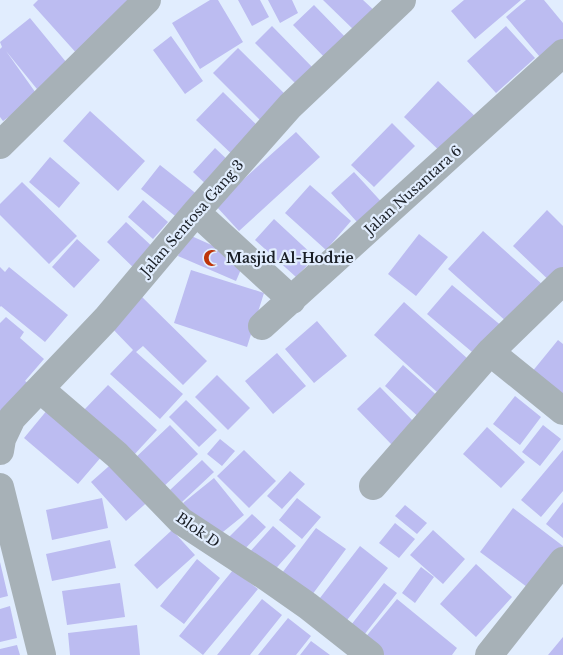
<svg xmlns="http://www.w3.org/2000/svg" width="563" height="655" font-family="'Libre Baskerville',serif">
  <rect width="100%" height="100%" fill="#e1edfe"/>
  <path fill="#bcbcf1" d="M38,0H129L79,56L33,5Z
    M210,0H218L243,42L200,69L172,23Z
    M238,0H260L269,17L252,26Z
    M268,0H292L298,13L280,23Z
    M323,0H363L378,14L358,34Z
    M464,0H521L475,39L451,11Z
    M526,0H544L563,23V47L545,63L506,17Z
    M314,5L349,41L328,61L293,25Z
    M30,18L71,68L41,94L6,51L38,96L3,121L0,117V49L2,47L0,42Z
    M272,26L315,70L298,86L255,43Z
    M506,26L535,58L496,93L467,61Z
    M171,36L203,81L185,94L153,50Z
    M238,48L291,100L265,125L213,73Z
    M438,81L479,120L445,156L404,117Z
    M223,92L265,133L238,160L196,120Z
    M90,111L145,161L118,191L63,141Z
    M392,123L415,146L374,187L351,165Z
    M296,132L320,157L239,231L215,205Z
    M215,148L232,164L210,188L193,172Z
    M50,157L80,183L59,208L29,182Z
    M160,165L203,199L184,223L141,189Z
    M354,172L388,209L365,231L331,193Z
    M22,182L77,236L49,264L0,215V204Z
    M310,185L351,221L326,250L285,213Z
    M143,200L168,222L153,239L128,217Z
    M547,210L563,226V279L556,287L513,246Z
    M274,219L315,257L296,277L255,240Z
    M126,222L157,251L138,272L107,242Z
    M483,231L543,285L508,323L448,269Z
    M187,234L245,260L236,281L178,256Z
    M419,234L448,257L416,296L388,274Z
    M77,239L100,260L74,288L52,267Z
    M0,267L5,272L9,267L68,315L45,342L1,306L0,307Z
    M191,270L264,293L247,347L174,323Z
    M452,285L503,327L478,357L427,314Z
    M139,294L207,361L183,385L143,346L136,352L183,394L160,419L110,374L133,350L108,324Z
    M404,302L468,359L437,392L374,335Z
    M6,317L24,332L20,338L44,359L25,381L28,383L0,423V323Z
    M317,321L347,356L314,383L285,349Z
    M558,340L563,344V407L527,378Z
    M277,353L306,386L273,414L245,381Z
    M403,365L442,400L423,421L385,386Z
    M217,375L250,408L228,430L195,397Z
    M108,385L157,430L133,456L84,410Z
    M380,387L415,423L392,445L357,409Z
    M515,396L541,417L520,445L493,424Z
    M186,400L217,430L199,447L169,417Z
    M53,403L108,449L78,484L24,438Z
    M170,425L198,454L161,489L133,460Z
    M543,425L561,439L540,466L522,452Z
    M487,427L525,462L501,488L463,454Z
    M220,439L235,451L222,466L207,454Z
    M244,450L276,481L249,508L217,476Z
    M563,450V491L541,517L521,500Z
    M117,459L152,498L126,521L91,482Z
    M202,460L214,472L182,502L170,490Z
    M290,471L305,484L282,509L267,496Z
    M214,478L244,515L213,540L183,503Z
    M102,498L108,528L52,540L46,510Z
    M297,498L321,517L302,539L279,520Z
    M563,502V538L546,524Z
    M405,505L427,523L417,534L395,516Z
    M513,508L563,546V549L531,590L480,552Z
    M252,514L266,527L238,556L224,542Z
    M395,523L415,539L399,558L379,543Z
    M273,526L296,546L270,575L247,555Z
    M316,528L346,549L309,599L279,577Z
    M172,530L195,555L157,589L134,565Z
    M433,530L465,559L443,584L410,555Z
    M110,540L116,568L52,581L46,554Z
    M360,546L388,568L340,629L313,607Z
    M197,559L220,578L184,624L160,606Z
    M0,562L8,596L0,598Z
    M476,564L512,597L476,637L440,604Z
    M421,567L434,577L415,603L402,593Z
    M233,570L258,589L203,655L179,636Z
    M120,583L125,617L67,625L62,591Z
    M384,583L397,593L364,635L351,625Z
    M262,599L282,615L250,655H217Z
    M397,599L457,648L452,655H383L364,639Z
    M10,606L17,638L0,642V609Z
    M288,618L311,636L296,655H258Z
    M137,625L140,655H70L68,633Z
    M563,637V655H548Z
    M311,641L330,655H300Z
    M17,645L20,655H0V649Z"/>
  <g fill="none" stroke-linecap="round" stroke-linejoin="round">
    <path stroke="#a7b1b7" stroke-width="28" d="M0,145L147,0
      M196,212L292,300
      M262,326L563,53
      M490,352L563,411
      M40,389L117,455L181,521L268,578L308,606L370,655
      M0,451L2,439L12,418L106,319L196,212L290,106L402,0
      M373,486L490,352L563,281
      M0,487L42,655
      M489,655L563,561"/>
  </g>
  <defs>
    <g id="mosque-bare" transform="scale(1.35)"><path d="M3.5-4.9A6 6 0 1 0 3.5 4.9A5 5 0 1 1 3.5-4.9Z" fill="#be3508" stroke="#e1edfe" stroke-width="2.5" paint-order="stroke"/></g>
  </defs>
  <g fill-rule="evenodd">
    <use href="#mosque-bare" x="212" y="258"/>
  </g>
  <g text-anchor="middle" stroke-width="4.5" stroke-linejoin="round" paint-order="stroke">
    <g font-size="14" fill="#1a1f26" stroke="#e1edfe">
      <text transform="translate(413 190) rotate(-42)" y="5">Jalan Nusantara 6</text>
      <text transform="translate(192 218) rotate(-49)" y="5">Jalan Sentosa Gang 3</text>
      <text transform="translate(198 530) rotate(35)" y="5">Blok D</text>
    </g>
    <g font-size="14" font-weight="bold" fill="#1a1f26" stroke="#e1edfe" text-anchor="start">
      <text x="226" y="263">Masjid Al-Hodrie</text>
    </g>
  </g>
</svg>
